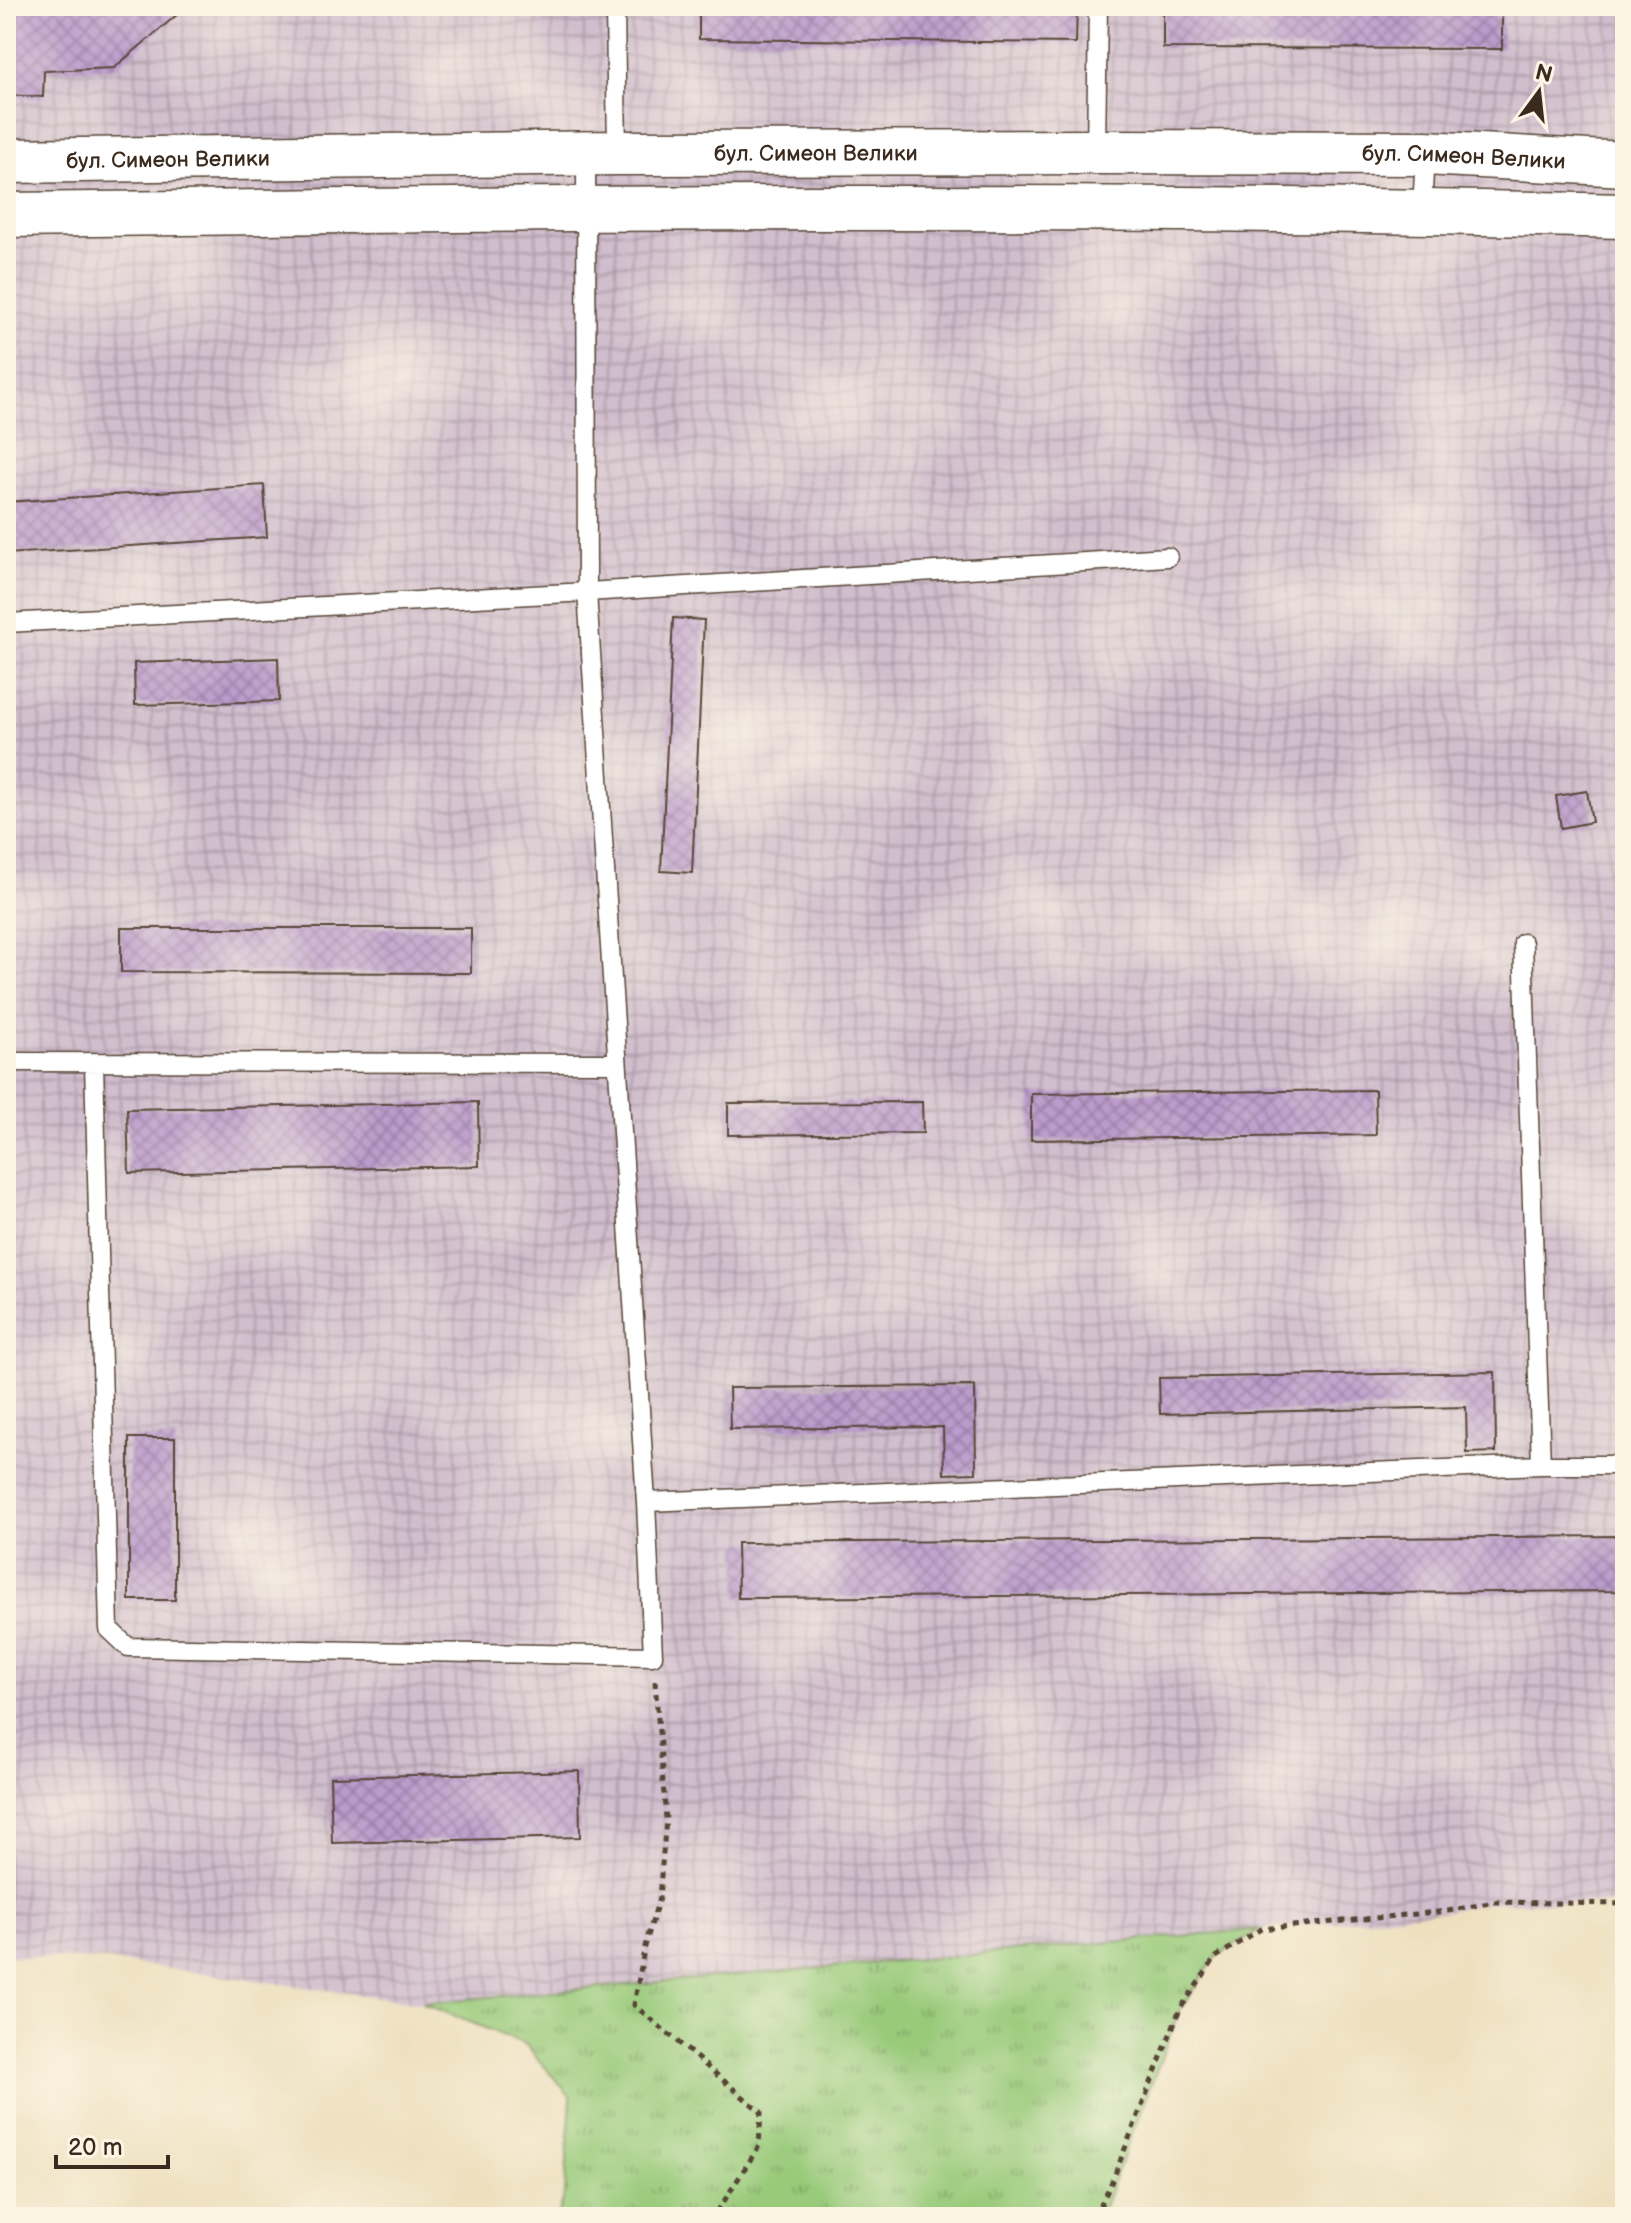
<svg xmlns="http://www.w3.org/2000/svg" width="1631" height="2223" font-family="'Balsamiq Sans',sans-serif">
  <defs>
    <pattern id="industrial-grid" width="8" height="8" patternUnits="userSpaceOnUse" patternTransform="scale(2)"><rect width="8" height="8" fill="#d0bdcd"/><path d="M0 4h8M4 0v8" fill="none" stroke="#aa9aa6"/></pattern>
    <pattern id="grass-tufts" width="24" height="20" patternUnits="userSpaceOnUse" patternTransform="scale(2)"><rect width="24" height="20" fill="#99ca7a"/><path d="M3 7l-1-3M5 7V3M7 7l1-3M15 17l-1-3M17 17v-4M19 17l1-3" fill="none" stroke="#7ea463"/></pattern>
    <pattern id="building-cross-hatch" width="8" height="8" patternUnits="userSpaceOnUse" patternTransform="scale(2)"><rect width="8" height="8" fill="#bc9bcc"/><path d="M0 0l8 8M0 8l8-8" fill="none" stroke="#9a7fa5"/></pattern>
  </defs>
  <rect width="100%" height="100%" fill="#fcf5e5"/>
  <filter id="ink" filterUnits="userSpaceOnUse"><feTurbulence type="fractalNoise" baseFrequency=".0125" numOctaves="2"/><feDisplacementMap in="SourceGraphic" scale="16" xChannelSelector="R" yChannelSelector="G"/><feConvolveMatrix kernelMatrix="1 2 1 2 8 2 1 2 1" color-interpolation-filters="sRGB"/></filter>
  <filter id="wash" filterUnits="userSpaceOnUse"><feTurbulence type="fractalNoise" baseFrequency=".006" numOctaves="4" result="noise"/><feDisplacementMap in="SourceGraphic" scale="32" xChannelSelector="R" yChannelSelector="G"/><feGaussianBlur stdDeviation="1.8" result="paint"/><feColorMatrix in="noise" values="0 0 0 0 0 0 0 0 0 0 0 0 0 0 0 0 0 1.4 0 .05"/><feComposite in="paint" operator="in"/></filter>
  <g filter="url(#wash)">
    <rect width="100%" height="100%" fill="#eee0bf"/>
    <path fill="url(#industrial-grid)" d="M6,6H1625V1904L1494,1902L1448,1911L1261,1929L422,2003L104,1960L6,1956Z"/>
    <path fill="url(#grass-tufts)" stroke="#6a7a4c" stroke-width="2" d="M1261,1929L1216,1957L1180,2009L1100,2217H558L565,2193L571,2097L525,2044L422,2003Z"/>
    <g id="blocks">
      <path fill="url(#building-cross-hatch)" d="M6,6H183L185,8L114,68L44,71L43,97L6,95Z
        M699,6H1077L1076,43L699,39Z
        M1163,6H1502V49L1163,48Z
        M264,485L267,537L6,554V502Z
        M673,618L704,620L692,873L661,871Z
        M278,658L279,701L135,705L134,663Z
        M1587,791L1592,822L1561,828L1556,796Z
        M121,928H471V973L121,972Z
        M1375,1090L1376,1135L1031,1140V1094Z
        M478,1102L479,1166L129,1173L127,1109Z
        M922,1102L923,1133L728,1135V1103Z
        M1495,1372L1496,1452L1467,1453L1466,1407L1160,1414L1159,1378Z
        M975,1386L976,1473L944,1474L943,1427L730,1429L729,1388Z
        M129,1438H175V1600H129Z
        M1625,1536V1591L738,1598L737,1543Z
        M579,1771L580,1837L332,1843L330,1777Z"/>
    </g>
  </g>
  <g filter="url(#ink)">
    <use href="#blocks" fill-opacity="0" stroke="#564536" stroke-width="2"/>
    <g fill="none" stroke-linecap="round" stroke-linejoin="round">
      <g stroke="#564536" stroke-width="21">
        <path id="lane" d="M615,6L617,153
          M1096,152L1098,6
          M586,154L587,592L1168,557
          M1422,211L1425,153
          M6,623L587,592L646,1502L653,1656L128,1647L109,1629L94,1063
          M1523,943L1541,1465
          M6,1062L616,1063
          M646,1502L1541,1465H1625"/>
      </g>
      <g stroke="#564536" stroke-width="47">
        <g id="secondary">
          <path id="s1" d="M6,161L617,153L1096,152L1425,153L1625,164"/>
          <path d="M6,215C546,208 1086,203 1625,216"/>
        </g>
      </g>
      <path stroke="#564536" stroke-width="5" stroke-dasharray="6 6" stroke-linecap="butt" d="M655,1681L666,1820L659,1898L644,1950L634,2005L761,2112L759,2146L714,2217
        M1095,2217L1113,2179L1180,2009L1216,1957L1261,1929L1448,1911L1494,1902L1625,1904"/>
      <use href="#lane" stroke="#fff" stroke-width="18"/>
      <use href="#secondary" stroke="#fff" stroke-width="44"/>
    </g>
  </g>
  <g text-anchor="middle" stroke-width="6" stroke-linejoin="round" paint-order="stroke">
    <g font-size="22" fill="#3b2a1e" stroke="#fcf5e5">
      <text dy="8" stroke="none"><textPath href="#s1" startOffset="810">бул. Симеон Велики</textPath></text>
      <text dy="8" stroke="none"><textPath href="#s1" startOffset="1458">бул. Симеон Велики</textPath></text>
      <text dy="8" stroke="none"><textPath href="#s1" startOffset="162">бул. Симеон Велики</textPath></text>
    </g>
  </g>
  <rect width="1631" height="2223" fill="none" stroke="#fcf5e5" stroke-width="32"/>
  <g transform="translate(1539 92) rotate(15)" stroke="#fcf5e5" stroke-width="6" paint-order="stroke">
  <path d="M0-6L14 30L0 20L-14 30Z" fill="#3b2a1e"/>
  <text y="-12" font-size="22" font-weight="bold" text-anchor="middle" fill="#3b2a1e">N</text>
  </g>
  <path d="M56 2155v12h112v-12" fill="none" stroke="#3b2a1e" stroke-width="4"/>
  <text x="68" y="2155" font-size="24" fill="#3b2a1e" stroke="#fcf5e5" stroke-width="6" paint-order="stroke">20 m</text>
</svg>
